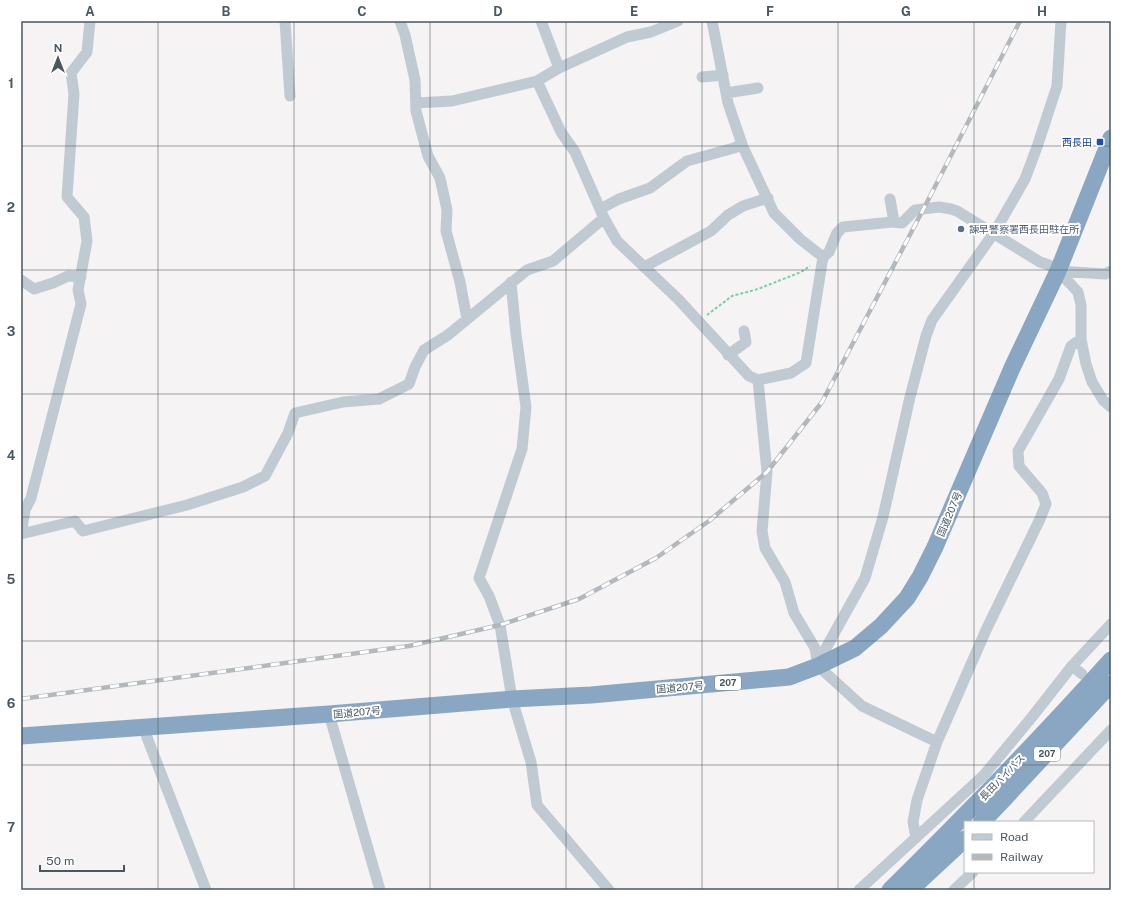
<svg xmlns="http://www.w3.org/2000/svg" width="1132" height="911" font-family="'Public Sans','Noto Sans JP',sans-serif">
  <rect width="100%" height="100%" fill="#f5f3f3"/>
  <g fill="none" stroke-linecap="round" stroke-linejoin="round">
    <path stroke="#77d2a2" stroke-width="2" stroke-dasharray="3 2" stroke-linecap="butt" d="M707,315L732,296L758,289L801,272L810,266"/>
    <path stroke="#c0cad2" stroke-width="11" d="M285,21L290,96
      M400,21L405,35L415,80L416,111L428,156L440,178L447,210L446,231L460,282L467,319
      M541,21L559,68
      M712,21L728,103L743,147L774,213L800,239L823,257
      M702,77L723,75
      M537,81L561,132L575,152L604,218L617,241L678,299L749,376L758,380L791,373L806,363L823,257L829,252L837,233L843,227L892,222L902,223L915,210L939,207L951,209L957,211L1040,262L1049,265L1058,271L1078,292L1081,305V339L1086,364L1092,382L1103,400L1111,407
      M726,93L758,88
      M416,103L452,101L537,81L559,68L627,37L651,32L678,21
      M890,199L894,222
      M600,209L619,199L650,188L687,161L734,148L742,144
      M644,267L711,231L728,215L743,206L768,198
      M1058,271L1105,274L1111,271
      M21,280L34,289L53,283L68,276L81,277
      M511,282L516,334L526,407L522,449L479,578L489,596L500,625L512,699L531,762L537,805L609,890
      M728,355L746,342L744,331
      M758,380L767,472L762,531L765,548L785,582L794,613L815,648L818,666L862,706L937,742
      M21,534L75,521L83,531L187,505L243,487L265,476L288,433L295,413L343,402L379,399L409,384L415,367L424,350L448,335L527,270L553,261L604,218
      M21,534L25,510L31,498L81,304L78,290L87,241L84,217L67,197L74,94L71,73L87,52L90,21
      M818,666L826,648L865,578L883,517L910,397L926,336L932,320L994,233L1025,179L1037,147L1057,86L1061,21
      M1072,666L1082,674
      M329,714L380,890
      M143,727L206,890
      M1024,822L1111,730
      M916,838L913,822L917,800L937,742L986,630L1040,519L1046,504L1042,493L1019,466L1018,451L1059,379L1071,346L1081,339
      M859,890L984,775L1032,717L1072,666L1111,624
      M954,890L973,872"/>
    <path stroke="#89a7c2" stroke-width="17" d="M21,736L329,714L512,699L591,695L789,677L818,666L855,648L881,626L907,598L920,577L935,547L1012,368L1058,271L1111,138
      M982,822L1004,799L1111,684
      M890,890C966,815 1040,739 1111,660
      M910,890L965,839"/>
    <g stroke="#b4b8bd" stroke-width="4.5">
      <path id="rail" d="M21,699L409,646L500,625L579,599L656,558L709,521L767,472L822,402L924,208L1020,21"/>
    </g>
    <use href="#rail" stroke="#fff" stroke-width="3" stroke-dasharray="9" stroke-linecap="butt"/>
  </g>
  <path fill="none" stroke="#495761" stroke-width="1" stroke-opacity="0.55" d="M158,21V890M294,21V890M430,21V890M566,21V890M702,21V890M838,21V890M974,21V822M21,146H1111M21,270H1111M21,394H1111M21,517H1111M21,641H1111M21,765H1111M974,872V890"/>
  <rect fill="#1a4fb4" stroke="#fff" stroke-width="1.5" x="1096" y="138" width="8" height="8" rx="2"/>
  <circle fill="#5c6f8a" stroke="#fff" stroke-width="1.5" cx="961" cy="229" r="4"/>
  <g text-anchor="middle" stroke-width="4" stroke-linejoin="round" paint-order="stroke">
    <g fill="#fff" stroke="#808990" stroke-width="1">
      <rect x="715" y="676" width="26" height="14" rx="3"/>
      <rect x="1034" y="747" width="26" height="14" rx="3"/>
    </g>
    <g font-size="9" font-weight="bold" fill="#495761">
      <text x="728" y="686">207</text>
      <text x="1047" y="757">207</text>
    </g>
    <g font-size="10" fill="#164399" stroke="#fff" text-anchor="end">
      <text x="1092" y="146">西長田</text>
    </g>
    <g font-size="10" fill="#4e5e75" stroke="#fff" text-anchor="start">
      <text x="969" y="233">諫早警察署西長田駐在所</text>
    </g>
    <g font-size="10" fill="#495761" stroke="#fff">
      <text transform="translate(949 514) rotate(-67)" y="4">国道207号</text>
      <text transform="translate(680 687) rotate(-5)" y="4">国道207号</text>
      <text transform="translate(357 712) rotate(-5)" y="4">国道207号</text>
      <text transform="translate(1002 777) rotate(-46)" y="4">長田バイパス</text>
    </g>
  </g>
  <rect width="1132" height="911" fill="none" stroke="#ffffff" stroke-width="44"/>
  <rect x="964" y="821" width="130" height="52" fill="#ffffff" stroke="#b6bcc0"/>
  <rect x="972" y="834" width="20" height="6" fill="#c0cad2" stroke="#b6bcc0"/>
  <text x="1000" y="841" font-size="12" fill="#495761">Road</text>
  <rect x="972" y="854" width="20" height="6" fill="#b4b8bd" stroke="#b6bcc0"/>
  <text x="1000" y="861" font-size="12" fill="#495761">Railway</text>
  <g transform="translate(58 58)" stroke="#ffffff" stroke-width="3" paint-order="stroke">
  <path d="M0-3L7 15L0 10L-7 15Z" fill="#495761"/>
  <text y="-6" font-size="11" font-weight="bold" text-anchor="middle" fill="#495761">N</text>
  </g>
  <path d="M40 865v6h84v-6" fill="none" stroke="#495761" stroke-width="2"/>
  <text x="46" y="865" font-size="12" fill="#495761" stroke="#ffffff" stroke-width="3" paint-order="stroke">50 m</text>
  <rect x="22" y="22" width="1088" height="867" fill="none" stroke="#495761" stroke-width="1.5"/>
  <g font-size="13" text-anchor="middle" font-weight="bold" fill="#495761">
    <text x="90" y="16">A</text>
    <text x="226" y="16">B</text>
    <text x="362" y="16">C</text>
    <text x="498" y="16">D</text>
    <text x="634" y="16">E</text>
    <text x="770" y="16">F</text>
    <text x="906" y="16">G</text>
    <text x="1042" y="16">H</text>
    <text x="11" y="88">1</text>
    <text x="11" y="212">2</text>
    <text x="11" y="336">3</text>
    <text x="11" y="460">4</text>
    <text x="11" y="584">5</text>
    <text x="11" y="708">6</text>
    <text x="11" y="832">7</text>
  </g>
</svg>
